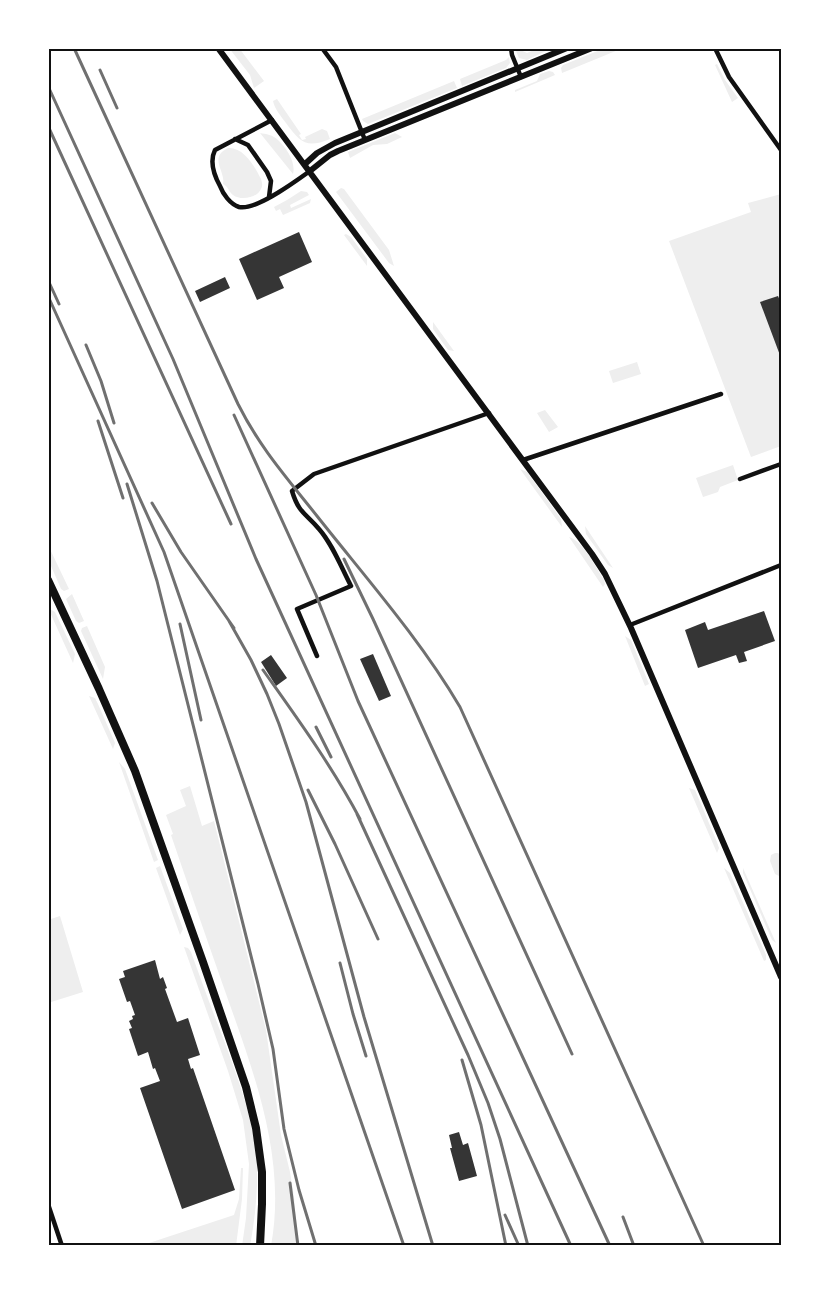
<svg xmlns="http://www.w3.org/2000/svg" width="829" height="1294" font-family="Quicksand,sans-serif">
  <rect width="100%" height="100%" fill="#fff"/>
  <path fill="#eee" d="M229,48H239L264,81L254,88L250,75Z
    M539,48H552L527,60L519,58L516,51L518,49L527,53Z
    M605,48H623L562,73L561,68L563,65Z
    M509,57L510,63L506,68L462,86L460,79L506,60Z
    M717,64L725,80L738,98L732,102L715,65Z
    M549,71L553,72L555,75L515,92V90L537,81L540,74Z
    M454,81L457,88L368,124L363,121L362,119Z
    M277,99L301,134L299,135L302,140L306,139L305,137L322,129L327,131L330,139C306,149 300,142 286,123C281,116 275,110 273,101Z
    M260,133C266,134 273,135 278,140C287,149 296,162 293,174Z
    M395,133L402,137L387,144L373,145L350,158L348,152Z
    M228,148C244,147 255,167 261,179C262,183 263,185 261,189C257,198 241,201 233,195C228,191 229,187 223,184C226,171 208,158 228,148Z
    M341,188L344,189L389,250L394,266L389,263L336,192Z
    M301,191L307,192L309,195L290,205L291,208L311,199L310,203L283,215L280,209L276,211L274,207L287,200Z
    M781,194V446L751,457L669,241L751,212L748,203Z
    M346,234L351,237L367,259V266L344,235Z
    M433,322L454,351L448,350L433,329Z
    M637,362L641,374L613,383L609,371Z
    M545,410L558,427L549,432L537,413Z
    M733,465L738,480L720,487L718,492L703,497L696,478Z
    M520,469L527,472L561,519L562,527Z
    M585,526L613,568L608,565L586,534Z
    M569,537C583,541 596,568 604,580L605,584L603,587Z
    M48,545L69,589L64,591L61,589L48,559Z
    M72,594L84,621L79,623L76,621L66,599Z
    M48,608L55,612L75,654L73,663Z
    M87,626L105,667L103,679L81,631L82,628Z
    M625,636L631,640L649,684L645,686Z
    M89,696L95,698L98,704L115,743L113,749Z
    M119,762L125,769L158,860L154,862Z
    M190,786L202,826L214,821L266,1030L281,1135L290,1172L294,1197L296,1221V1246H271C287,1158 254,1073 225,991C207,940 189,888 171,835L173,834L166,815L186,806L180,790Z
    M689,788L695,790L717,842L719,848L717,853Z
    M775,853H778L781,856V877L775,874L770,861L771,855Z
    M160,866L183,929L180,935L156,868Z
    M724,868L730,873L766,955V960L764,961Z
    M743,868L776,943L772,940L743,873Z
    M60,916L83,992L48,1003V920Z
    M184,947L188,948L191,952C202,982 213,1013 225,1043C239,1082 254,1121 257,1163C258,1191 255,1219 250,1246H242L246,1218L249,1164L243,1120L228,1071Z
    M241,1168H243L242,1199L236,1246H140L234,1215L239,1199Z"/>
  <path fill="#353535" d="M299,232L312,262L279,277L284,288L257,300L239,259Z
    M225,277L230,288L200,302L195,291Z
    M778,296L781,303V358L760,302Z
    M764,611L775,641L744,652L747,661L739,663L736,655L698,668L685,630L705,622L708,630Z
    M373,654L391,696L379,701L360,659Z
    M271,655L287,678L276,686L261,662Z
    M155,960L160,979L163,977L167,988L165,989L177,1022L188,1018L200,1055L188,1059L191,1069L193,1068L235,1190L182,1209L140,1088L160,1081L155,1068L153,1069L148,1052L138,1056L129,1029L132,1028L129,1021L133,1019L132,1016L135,1015L130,1001L127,1002L119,979L125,977L123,971Z
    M459,1132L463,1145L468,1143L477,1176L459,1181L450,1148H452L449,1135Z"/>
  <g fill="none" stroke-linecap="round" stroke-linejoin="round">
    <path stroke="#111" stroke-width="4.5" d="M322,48L336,67L365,140
      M511,48L512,55L521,77
      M715,48L729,77L781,150
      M272,120L215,150C209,162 214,175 220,186C223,194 230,204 239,207C256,211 296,181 310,171
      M235,139L248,145L267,172L271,181L269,197
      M523,460L721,394
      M740,479L781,464
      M630,625L781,565
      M317,656L297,609L351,586C341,567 333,545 319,529C306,513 299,514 292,491L314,474L489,413
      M48,1204L62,1246"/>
    <path stroke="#111" stroke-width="6" d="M218,48L592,554L605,574L631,628L781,977
      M305,164L317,153L335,143L567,48
      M310,171L330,155L338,151L592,48"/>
    <path stroke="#111" stroke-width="8" d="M48,580L99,689L135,771L203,962L246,1087L256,1128L262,1172V1204L260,1246"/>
    <path stroke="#707070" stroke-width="3" d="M74,48L238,404C260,448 287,478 317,516C366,578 420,639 460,707L704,1246
      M100,70L117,108
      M48,86L173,359L256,559L571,1246
      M48,126L231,524
      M48,280L59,304
      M48,296L164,552L404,1246
      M86,345L101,381L114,423
      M234,415L316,595L358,701L610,1246
      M98,421L123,498
      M127,484L157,581L258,984L273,1049L284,1129L299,1190L316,1246
      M152,503L181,552L234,628
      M344,559L373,619L572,1054
      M229,621L251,660L267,694L279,724L306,802L364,1017L433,1246
      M180,624L201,720
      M263,670C297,718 332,766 360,819
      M316,727L331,757
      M308,790L335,844L378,939
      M357,814L468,1055L488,1103L500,1139L528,1246
      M340,963L353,1014L366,1056
      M462,1060L481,1125L506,1246
      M290,1183L298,1246
      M505,1215L519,1246
      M623,1217L634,1246"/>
  </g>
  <rect width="829" height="1294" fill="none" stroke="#ffffff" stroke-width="99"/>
  <rect x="50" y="50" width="730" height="1194" fill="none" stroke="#111" stroke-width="2"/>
</svg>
